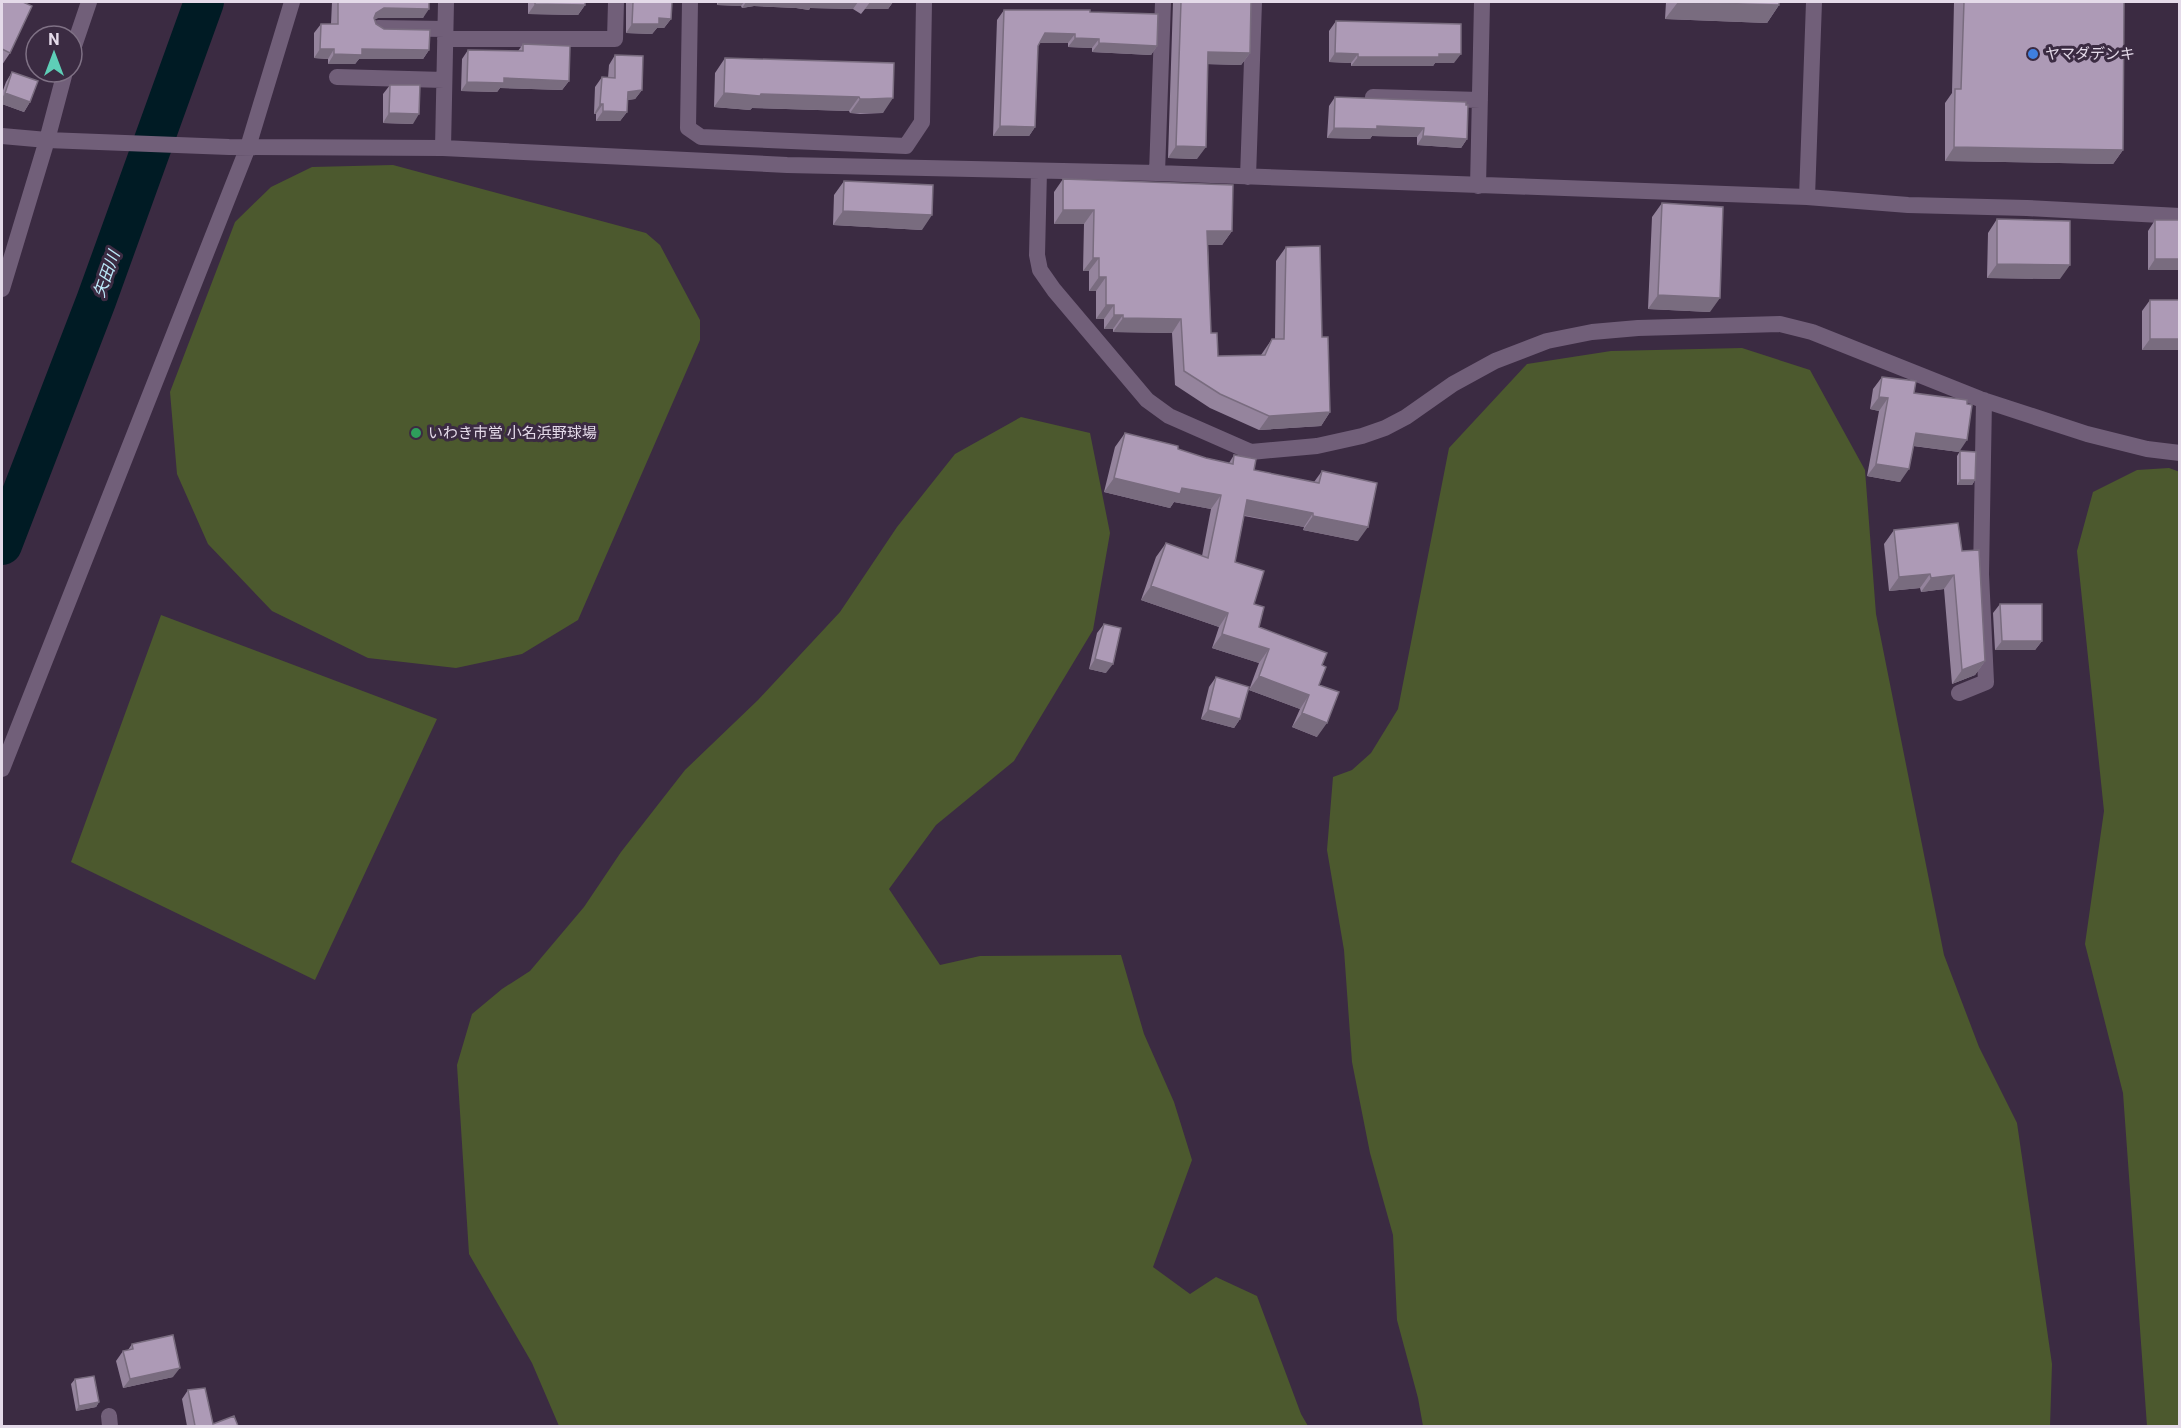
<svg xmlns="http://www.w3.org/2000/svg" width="2181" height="1428" font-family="Roboto,'Noto Sans JP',sans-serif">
  <rect width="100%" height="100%" fill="#3b2b42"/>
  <path fill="#4c592e" d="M393,165L646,233L660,245L700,320V340L578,620L522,654L456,668L368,658L272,611L208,544L177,474L170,392L235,222L271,187L312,167Z
    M1742,348L1810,370L1865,470L1876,614L1944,955L1979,1047L2017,1123L2052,1364L2050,1426H1423L1418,1398L1397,1320L1393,1235L1370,1153L1352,1062L1344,950L1327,850L1333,777L1352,770L1371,753L1398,709L1449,448L1527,364L1611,351Z
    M1021,417L1090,433L1110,533L1093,630L1014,761L936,825L889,889L940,965L980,956L1121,955L1144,1034L1174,1102L1192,1160L1153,1267L1190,1294L1216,1277L1257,1296L1301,1414L1308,1426H559L532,1363L469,1254L457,1065L472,1014L502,989L530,971L584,907L621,852L685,770L758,700L840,612L897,527L955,454Z
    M2169,468L2180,472V1426H2147L2123,1093L2085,944L2104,811L2077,551L2093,492L2137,470Z
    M161,615L437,719L315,980L71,862Z"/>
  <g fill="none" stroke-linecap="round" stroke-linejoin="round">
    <path stroke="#001b24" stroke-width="40" d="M2,545L96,301L204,2"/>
    <path stroke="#715f79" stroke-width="16" d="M690,2L688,128L701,137L906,146L922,122L924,2
      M378,28L445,29
      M445,39H615L616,2
      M72,52L89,2
      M337,77L444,80
      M1373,97L1480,100
      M2,136L47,140L229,147L443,148L787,165L1157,173L1807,197L1908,205L2027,208L2180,216
      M443,148L446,2
      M1039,171L1037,255L1040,270L1054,290L1147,400L1169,416L1251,452L1317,446L1362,436L1385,428L1406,417L1453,384L1495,361L1547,341L1592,332L1638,328L1780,324L1812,332L1980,399L2087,434L2147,449L2180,453
      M1157,173L1163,2
      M1248,177L1254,2
      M1478,186L1482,2
      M1807,197L1814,2
      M2,289L47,140L65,72
      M1959,693L1986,682L1981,574L1984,400
      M2,769L248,147L292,2
      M109,1416L110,1426"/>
  </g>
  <path fill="#95849d" d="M2,2H23L10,53L2,65Z
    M332,2H429L423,18H378L375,19L376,24L384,29L429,50L423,59H359L355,64H328V59L314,58V33L321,24H331Z
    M528,2H585V5L578,15L528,14Z
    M627,2H672L671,19L664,28H657L652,34L626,33V3Z
    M717,2H893L888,9H865L861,14L853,9L810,8L809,10L796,8L754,6L742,8L741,6L717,5Z
    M1173,2H1251L1250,53L1241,65L1208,64L1197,159L1168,158Z
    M1666,2H1779V5L1767,23L1665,19Z
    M1954,2H2124L2123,150L2113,164L1945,161V103L1952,93Z
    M1004,10L1090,12L1157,46L1151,55L1092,52V48L1068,47V43H1040L1038,46L1035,127L1029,136H993L997,20Z
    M1336,21L1454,63H1435L1433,66H1351V63L1329,62V31Z
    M523,44L569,81L562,90L500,88L497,92L461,91L462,59L468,50L518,51Z
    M615,55L642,90L635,99L627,100V112L620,121H596V114H594L595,87L602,77L608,78L609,65Z
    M725,58L894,63L883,113L860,114L850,113L849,111L752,108L750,110L714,107L715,73Z
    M12,72L30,102L24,112L2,104V93L6,82Z
    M390,85L413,124L383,123V94Z
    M1335,97L1467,139L1461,148L1417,145V137L1372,136L1370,139L1327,138L1329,106Z
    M1063,179L1232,231L1222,245H1208L1211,333L1218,356L1261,355L1272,339H1275L1276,261L1286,247L1322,337L1330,412L1321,426L1259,430L1210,408L1175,385L1172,333L1113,332V329H1104V319H1096V291H1089V271H1083L1084,224H1054V192Z
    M844,181L922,230L833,225L834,195Z
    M1662,203L1710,312L1648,309L1652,217Z
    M1997,219L2060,279L1987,278L1988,233Z
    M2155,220L2180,270H2148V231Z
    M2150,300L2180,303V355L2179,350H2142V311Z
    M1882,377L1914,393L1959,452L1913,446L1900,482L1867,476L1879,411L1870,409L1873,389Z
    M1125,433L1206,458L1229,463L1234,455L1254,470L1314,482L1322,471L1358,541L1303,530L1304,527L1244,516L1235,562L1254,604L1259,627L1322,665L1319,685L1317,737L1292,727L1300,709L1249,690L1259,663L1212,648L1219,627L1141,600L1156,557L1166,543L1202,556L1211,509L1174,502L1170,508L1104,492L1115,447Z
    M1960,451L1975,480L1972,485H1957V456Z
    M1894,530L1962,551L1985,661L1975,675L1952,684L1944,589L1921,592L1920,588L1889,591L1884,544Z
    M2000,604L2042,641L2035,650H1995L1993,613Z
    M1104,624L1106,673L1089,669L1097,633Z
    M1216,677L1240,719L1234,728L1201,719L1209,687Z
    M132,1344L173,1377L123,1388L116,1361L123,1351L128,1350Z
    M75,1379L99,1402L96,1407L76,1411L71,1384Z
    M188,1390L213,1424L238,1426H187L182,1399Z"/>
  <path fill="#796c7f" d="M719,2H744L741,6L717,5Z
    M746,2H858L853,9L810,8L809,10L796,8L754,6L742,8Z
    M870,2H893L888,9H865Z
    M1678,2L1779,5L1767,23L1665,19Z
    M535,4L585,5L578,15L528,14Z
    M384,8L429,9L423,18H378L369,22L376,13Z
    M659,18L671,19L664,28H657L652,34L626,33L632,24Z
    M1045,33L1075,34L1068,43H1038Z
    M1075,38L1099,39L1092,48L1068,47Z
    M1099,43L1157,46L1151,55L1092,52Z
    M320,49H334L328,59L314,58Z
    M362,49L429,50L423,59H359L355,64H328L334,54Z
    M1208,52L1250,53L1241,65L1200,64Z
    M1335,53L1358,54L1351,63L1329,62Z
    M1439,54H1461L1454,63H1435L1433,66H1351L1358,57Z
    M504,78L569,81L562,90L500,88L497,92L461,91L467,82Z
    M642,90L635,99L621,101L628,92Z
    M5,93L30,102L24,112L2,104V98Z
    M724,93L761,94L859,97L849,111L752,108L750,110L714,107Z
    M893,98L883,113H850L860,99Z
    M600,104H603L596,114H594Z
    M603,111L627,112L620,121H596Z
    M389,113L419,114L413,124L383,123Z
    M1000,126L1035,127L1029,136H993Z
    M1377,126L1424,128L1417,137L1372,136L1370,139L1327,138L1334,128Z
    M1423,136L1467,139L1461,148L1417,145Z
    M1176,146L1206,147L1197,159L1168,158Z
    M1954,147L2123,150L2113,164L1945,161Z
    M1063,210H1094L1084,224H1054Z
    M843,211L932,215L922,230L833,225Z
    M1207,231H1232L1222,245H1198Z
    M1093,258H1099L1089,271H1083Z
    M2155,259H2180V270H2148Z
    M1997,264L2070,265L2060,279L1987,278Z
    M1099,277H1106L1096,291H1089Z
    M1658,295L1720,298L1710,312L1648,309Z
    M1106,305H1114L1104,319H1096Z
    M1114,315H1123L1113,329H1104Z
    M1123,318L1181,319L1172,333L1113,332Z
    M2150,339H2180V350H2142Z
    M1879,397L1888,398L1879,411L1870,409Z
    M1330,412L1321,426L1259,430L1269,416Z
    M1916,433L1967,440L1959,452L1907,445Z
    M1876,464L1909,469L1900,482L1867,476Z
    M1114,478L1182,488L1221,495L1211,509L1174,502L1170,508L1104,492Z
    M1960,480H1975L1972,485H1957Z
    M1247,500L1313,513L1304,527L1238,514Z
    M1313,516L1368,527L1358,541L1303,530Z
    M1930,574L1920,588L1889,591L1899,577Z
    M1954,575L1944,589L1921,592L1931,578Z
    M1151,586L1228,613L1219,627L1141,600Z
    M1222,634L1269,649L1259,663L1212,648Z
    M2002,641H2042L2035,650H1995Z
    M1095,659L1113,664L1106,673L1089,669Z
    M1985,661L1975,675L1952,684L1962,670Z
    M1259,676L1309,695L1300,709L1249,690Z
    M1208,710L1240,719L1234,728L1201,719Z
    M1302,713L1327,723L1317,737L1292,727Z
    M180,1368L173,1377L123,1388L130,1379Z
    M99,1402L96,1407L76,1411L79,1406Z"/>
  <path fill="#ad9ab6" stroke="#796c7f" stroke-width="1.5" d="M3,2H23L32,6L10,53L2,49V4Z
    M338,2H429V9L384,8L376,13L374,18L376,24L384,29L430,30L429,50L362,49V55L334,54V49H320L321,24H338Z
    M535,2H585V5L535,4Z
    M633,2H672L671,19L659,18V24H632Z
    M1181,2H1251L1250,53L1208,52L1206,147L1176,146Z
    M1678,2H1779V5Z
    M1964,2H2124L2123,150L1954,147L1955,89H1961Z
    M1004,10H1090V12L1158,14L1157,46L1099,43V39L1075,38V34L1045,33L1038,46L1035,127L1000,126Z
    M1336,21L1461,24V54H1439V57H1358V54L1335,53Z
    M523,44L570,46L569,81L504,78V83L467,82L468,50L523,51Z
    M615,55L643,56L642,90L628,92L627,112L603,111V104H600L602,77L615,78Z
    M725,58L894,63L893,98L870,99H860L859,97L761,94L760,96L724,93Z
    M12,72L38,81L30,102L5,93Z
    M390,85H420L419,114L389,113Z
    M1335,97L1466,102V105H1468L1467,139L1423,136L1424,128L1377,126V129L1334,128Z
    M1063,179L1233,185L1232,231H1207L1211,333H1217L1218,356L1265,355L1272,339H1284L1286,247L1320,246L1322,337H1328L1330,412L1269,416L1220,394L1184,371L1181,319L1123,318V315H1114V305H1106V277H1099V258H1093L1094,210H1063Z
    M844,181L933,185L932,215L843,211Z
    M1662,203L1723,207L1720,298L1658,295Z
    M1997,219L2070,221V265L1997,264Z
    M2155,220H2180V259H2155Z
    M2150,300H2179V303H2180V339H2150Z
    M1882,377L1916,381L1914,393L1967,400V404L1972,405L1967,440L1916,433L1909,469L1876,464L1888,398L1879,397Z
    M1125,433L1178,446V449L1206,458L1233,464L1234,455L1256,459L1254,470L1319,483L1322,471L1377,483L1368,527L1313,516V513L1247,500L1235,562L1264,571L1254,604L1264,607L1259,627L1327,653L1322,665L1326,667L1319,685L1339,692L1327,723L1302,713L1309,695L1259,676L1269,649L1222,634L1228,613L1151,586L1166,543L1208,558L1221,495L1182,488L1180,494L1114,478Z
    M1960,451L1976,452L1975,480H1960Z
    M1958,523L1962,551L1979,550L1985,661L1962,670L1954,575L1931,578L1930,574L1899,577L1894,530Z
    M2000,604H2042V641H2002Z
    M1104,624L1121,628L1113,664L1095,659Z
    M1216,677L1249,687L1240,719L1208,710Z
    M173,1335L180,1368L130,1379L123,1351L133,1349L132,1344Z
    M94,1376L99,1402L79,1406L75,1379Z
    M205,1388L213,1424L234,1416L238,1426H195L188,1390Z"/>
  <circle fill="#3f7fe0" stroke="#3b2b42" stroke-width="2" cx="2033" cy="54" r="6"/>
  <circle fill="#2e9e5b" stroke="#3b2b42" stroke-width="2" cx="416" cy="433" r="6"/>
  <g text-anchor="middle" stroke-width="6" stroke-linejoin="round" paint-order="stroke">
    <g font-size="15" fill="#e4dae9" stroke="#3b2b42" text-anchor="start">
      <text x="2045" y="59">ヤマダデンキ</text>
      <text x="428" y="438">いわき市営 小名浜野球場</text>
    </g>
    <g font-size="16" font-style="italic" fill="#bceafa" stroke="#3b2b42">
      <text transform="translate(106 274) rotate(-70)" y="6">矢田川</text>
    </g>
  </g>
  <rect width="2181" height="1428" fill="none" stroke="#e4dae9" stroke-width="6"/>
  <g transform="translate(54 54)"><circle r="28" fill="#3b2b42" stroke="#7f7185" stroke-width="1.5"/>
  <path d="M0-4.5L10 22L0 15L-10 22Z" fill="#5eceb7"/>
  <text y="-9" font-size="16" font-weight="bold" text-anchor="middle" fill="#e4dae9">N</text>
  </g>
</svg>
